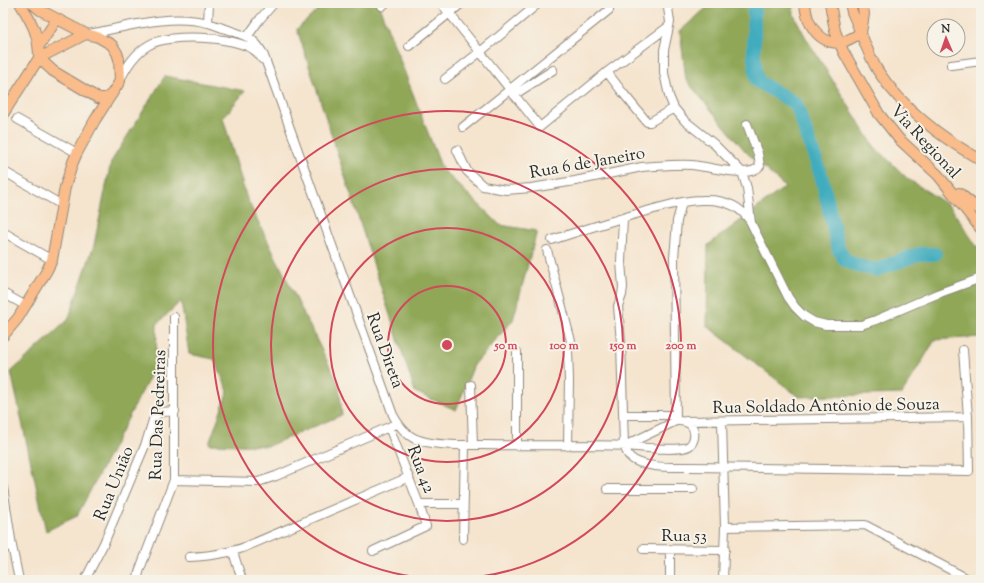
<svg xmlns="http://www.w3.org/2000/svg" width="984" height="583" font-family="'Sorts Mill Goudy',serif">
  <rect width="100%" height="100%" fill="#f7f3e8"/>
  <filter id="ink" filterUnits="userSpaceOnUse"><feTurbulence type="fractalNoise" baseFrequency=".025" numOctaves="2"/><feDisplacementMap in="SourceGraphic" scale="8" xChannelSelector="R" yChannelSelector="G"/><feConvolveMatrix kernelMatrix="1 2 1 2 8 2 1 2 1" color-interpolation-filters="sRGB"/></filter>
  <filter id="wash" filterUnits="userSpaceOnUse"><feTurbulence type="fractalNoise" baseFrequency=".012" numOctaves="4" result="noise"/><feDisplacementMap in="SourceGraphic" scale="16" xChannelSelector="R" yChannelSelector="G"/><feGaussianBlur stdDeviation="0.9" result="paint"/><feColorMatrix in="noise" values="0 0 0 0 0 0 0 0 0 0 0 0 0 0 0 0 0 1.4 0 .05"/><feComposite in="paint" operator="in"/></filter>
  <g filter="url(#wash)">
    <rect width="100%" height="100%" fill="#f5e4ce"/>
    <path fill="#90a759" stroke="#5e6942" d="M326,3H378L442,169L500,225L537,231L513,320L474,365L456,410L415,392L297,29Z
      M712,3H793L794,15L806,38L874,146L908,179L950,206L981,253V337L935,340L902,394L799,397L707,326L708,245L785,187L746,152L686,80L680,31Z
      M165,76L245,91L223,118L247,199L339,385L342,415L268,446L209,444L228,391L214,359L189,354L181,301L157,324L156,365L77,516L46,531L11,372L68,320L94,245L111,162Z"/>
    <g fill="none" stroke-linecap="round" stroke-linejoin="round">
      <path stroke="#3facbd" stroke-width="14" d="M754,3V56L757,81L796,104L822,178L838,248L845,260L858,266L877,270L918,254H935"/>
    </g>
  </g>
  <g filter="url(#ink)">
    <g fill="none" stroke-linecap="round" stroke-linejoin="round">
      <g stroke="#90887c" stroke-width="10">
        <path id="minor" d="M441,3L540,127L607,72L668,27
          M665,3L668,8L670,22L664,50V73L669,96L674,108L685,121L714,144L742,172L747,188L751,223L788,297L795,307L804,316L814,322L826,325H861L876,320L937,294L981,278
          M382,6L386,3
          M208,23L209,3
          M88,34C127,27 168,13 208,23C215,25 222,28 229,30C246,36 256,38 264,56L393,415C399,426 407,437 419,440C436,446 464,445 483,445C530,446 578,444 626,446C639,447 680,452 689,446C692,444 693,442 694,438C696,426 688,420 676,421L624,446
          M247,37L260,19L274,3
          M409,46L462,3
          M951,65L981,61
          M607,72L623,93L647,122H650L674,108
          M445,79L480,52L539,3
          M120,80C127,66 135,53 149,45C168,33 235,36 254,50C257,52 260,56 262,59
          M514,95L553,70
          M17,119L77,153
          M463,127L609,10V3
          M457,150L467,171L483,186L506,190L531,188L575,181L642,167C659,166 676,164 692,165C709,167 726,172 742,172C748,172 756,171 760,166L758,154L747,124
          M3,171L62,205
          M623,218L621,262L623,287L622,295L618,306L621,343L624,446C626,450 627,454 630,457C642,469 675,467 691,467L969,471L968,417L963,350
          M3,232L52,260
          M552,240C582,230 612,221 643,212C662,207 683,200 702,200C722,199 739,204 750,221
          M547,250L571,341L568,350L569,380L568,446
          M3,293L26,306
          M471,385L473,445
          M623,415H676
          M676,421L674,258L677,221L682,203
          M686,421L968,417
          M722,422L725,527L723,580
          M517,446V352
          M174,480L258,482L276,476L398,423
          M3,487L12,546L19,580
          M607,489H693
          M419,504H463
          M725,527L865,525L970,580
          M463,539L465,445
          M3,547L12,546
          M643,549L725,550
          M373,551L426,526L419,504L389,427
          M233,552L242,580
          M189,557C208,556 227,554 245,547L409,477
          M85,580L104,543L146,443L154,417L161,412L175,411
          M137,580L140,569L174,480V317
          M670,580V550"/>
      </g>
      <g stroke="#90887c" stroke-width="12">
        <path id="major" d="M20,3C32,23 39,34 39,58
          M805,3C806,22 817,42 838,43C845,43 855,36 861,33
          M830,3L835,31L843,51L879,114L899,139L938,175L981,229
          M850,3L852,12C861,31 867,53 878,71C902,108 943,139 981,160
          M861,33L864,14L862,3
          M39,46L57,19
          M39,58L53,71L98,98H106L112,94
          M3,114L39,58L86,34
          M959,193L981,211
          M3,336L18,318L46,272L52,260L65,187L73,162L77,153L95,120L120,81L119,59L117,53L112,45L98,37L86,34L40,10L32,3"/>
      </g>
      <use href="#minor" stroke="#fff" stroke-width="8"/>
      <use href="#major" stroke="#f9bc8a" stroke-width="10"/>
    </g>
  </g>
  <g fill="none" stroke="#d1495b" stroke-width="2">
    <circle cx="447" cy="345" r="59"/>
    <circle cx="447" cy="345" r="117"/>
    <circle cx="447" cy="345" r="176"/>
    <circle cx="447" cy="345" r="234"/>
  </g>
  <g text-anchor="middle" stroke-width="4" stroke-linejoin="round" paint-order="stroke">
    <g font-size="17" fill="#2b2b2b" stroke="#f7f3e8">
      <text transform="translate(926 141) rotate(47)" y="6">Via Regional</text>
      <text transform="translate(587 162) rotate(-10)" y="6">Rua 6 de Janeiro</text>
      <text transform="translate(386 350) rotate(70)" y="6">Rua Direta</text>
      <text transform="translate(826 405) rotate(-1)" y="6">Rua Soldado Antônio de Souza</text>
      <text transform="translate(157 415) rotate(-88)" y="6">Rua Das Pedreiras</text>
      <text transform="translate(422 469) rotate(69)" y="6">Rua 42</text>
      <text transform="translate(113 483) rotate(-68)" y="6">Rua União</text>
      <text x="684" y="541">Rua 53</text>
    </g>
  </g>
  <circle cx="447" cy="345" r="6" fill="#d1495b" stroke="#f7f3e8" stroke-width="2"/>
  <g font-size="12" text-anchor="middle" font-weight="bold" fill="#d1495b" stroke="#f7f3e8" stroke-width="4" stroke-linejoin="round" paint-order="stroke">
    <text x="506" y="349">50 m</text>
    <text x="564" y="349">100 m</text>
    <text x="623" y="349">150 m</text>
    <text x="681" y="349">200 m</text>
  </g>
  <rect width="984" height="583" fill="none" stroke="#f7f3e8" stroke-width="16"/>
  <g transform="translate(946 38) rotate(358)"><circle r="19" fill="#f7f3e8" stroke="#a5a39c"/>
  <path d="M0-3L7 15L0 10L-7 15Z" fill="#d1495b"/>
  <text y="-6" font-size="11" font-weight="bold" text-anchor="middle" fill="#2b2b2b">N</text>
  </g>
</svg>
